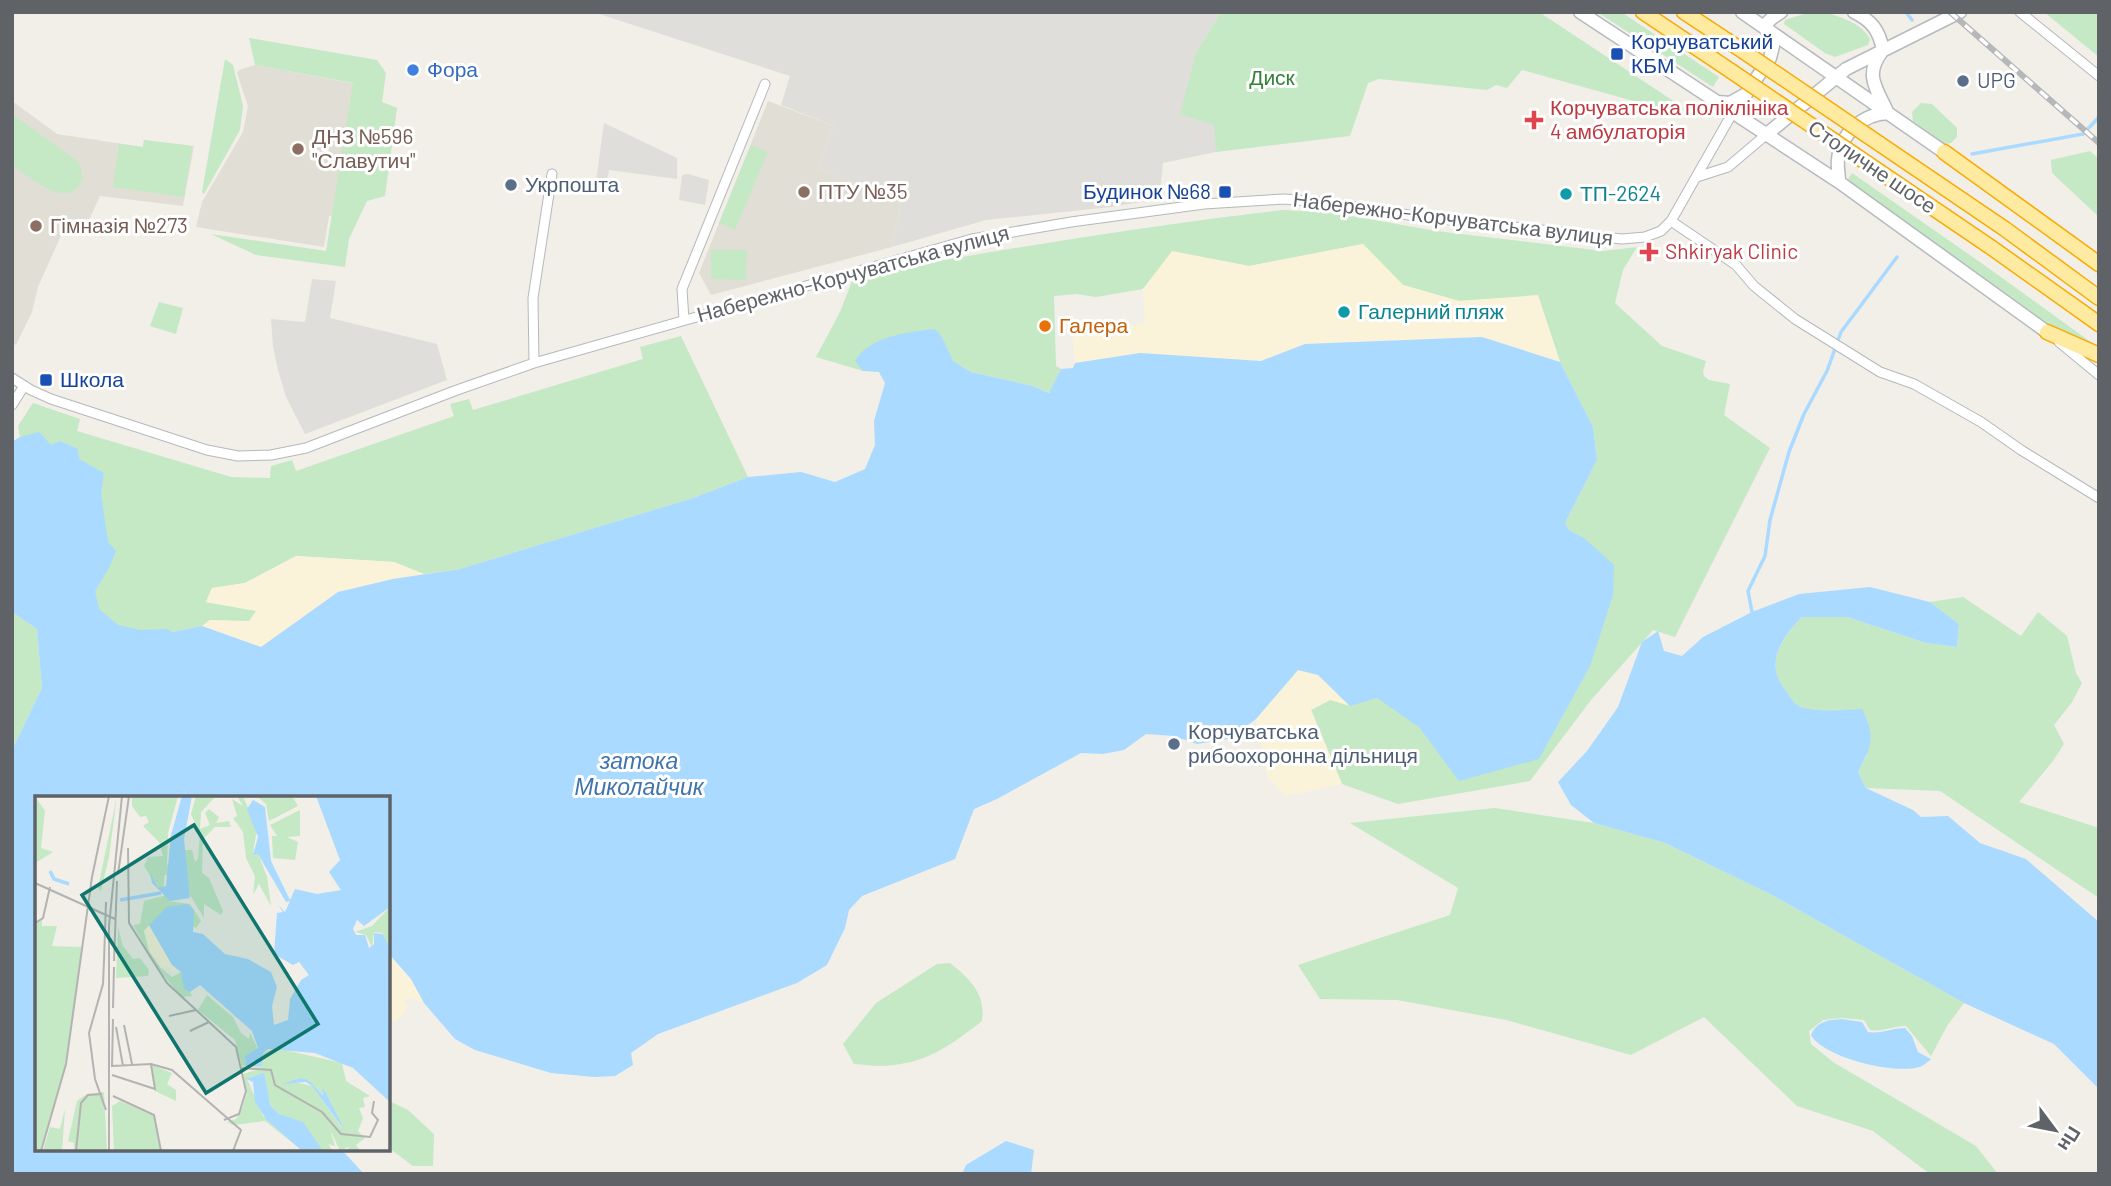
<svg xmlns="http://www.w3.org/2000/svg" width="2111" height="1186" font-family="Barlow,sans-serif">
  <rect width="100%" height="100%" fill="#f1efe8"/>
  <path fill="#e0deda" d="M593,12H1221L1196,53L1217,119L1216,152L1163,163L1159,199L1111,207L986,220L892,247L901,202L818,168L834,126L781,105L790,76Z
    M604,123L677,158V179L609,170L605,190L595,188Z
    M688,174L709,180L705,205L679,200L682,175Z
    M312,279L336,281L330,318L437,344L447,380L305,434L286,397L278,370L273,346L271,319L305,322Z"/>
  <path fill="#e1ded6" d="M255,65L372,87L352,211L329,216L324,247L196,227L202,202L243,132L248,106L237,73L239,70Z
    M12,101L57,134L143,147L144,140L194,146L183,206L100,196L89,220L68,219L64,221L59,229L63,231L38,287L32,312L16,345L12,343Z
    M768,101L834,126L818,168L901,202L892,247L711,295L699,273Z"/>
  <path fill="#c5e8c5" d="M1221,12H1539L1693,114L1691,117L1522,70L1507,88L1496,85L1487,90L1379,79L1368,83L1350,136L1216,152L1214,125L1180,114L1196,53Z
    M1597,12H1621L1719,77L1713,87Z
    M2044,12H2099V57Z
    M1828,13C1843,18 1862,24 1870,39L1868,45L1835,57L1825,53L1784,24L1785,20L1804,14Z
    M249,38L377,60L386,73L382,102L397,108L385,196L367,201L349,239L345,267L256,255L211,234L326,251L353,83L255,65Z
    M225,59L233,65L243,106L240,130L204,194L202,192Z
    M1921,103L1932,104L1957,128V137L1951,143L1945,144L1913,121L1912,112Z
    M12,114L76,160L80,165L83,178C69,213 31,178 12,165Z
    M144,140L192,146L184,197L113,187L119,144L143,147Z
    M751,145L768,152L735,230L719,223Z
    M2090,151L2099,159V217L2052,173L2051,160Z
    M1852,173L1987,267L2099,348L2061,333L1847,181Z
    M1283,210L1335,213L1436,231L1603,251L1637,247L1623,270L1615,303L1662,346L1706,361L1703,371L1704,376L1709,380L1730,384L1724,415L1770,448L1675,637L1653,630L1591,700L1530,781L1398,804L1342,784L1311,710L1330,700L1570,531L1565,523L1597,460L1593,427L1560,362L1538,296L1459,301L1403,285L1363,244L1249,266L1173,252L1143,289L1096,297L1076,294L1054,296L1056,366L1061,369L1050,393L1033,386L971,372L953,361L881,376L879,371H863L816,357L840,312L854,276C997,250 1139,227 1283,210Z
    M711,250H747L746,280L711,279Z
    M159,302L183,308L176,334L150,326Z
    M681,336L748,477L693,498L460,569L424,574L394,562L296,556L245,583L212,588L206,602L257,611L249,622L210,620L202,626L172,632L111,692L12,442L20,437L18,426L33,403L80,419L77,431L231,477L270,478L271,466L292,460L296,471L454,416L450,404L469,399L473,410L643,359L640,347Z
    M1963,597L2021,636L2038,612L2067,636L2076,673L2082,683L2072,702L2054,725L2064,744L2053,761L2019,802L2099,828V898L1940,791L1866,788L1858,772L1867,755L1862,710C1846,710 1810,713 1797,705C1793,702 1790,696 1787,692C1763,664 1781,640 1802,617H1847L1926,643L1957,647L1959,624L1930,602Z
    M12,612L37,629L42,688L12,750Z
    M1495,808L1594,823L1665,843L1772,895L1964,1003L1947,1026L1931,1056L1906,1026C1891,1026 1884,1032 1870,1030L1864,1020L1842,1018L1823,1020L1809,1031L1811,1044L1833,1062L1976,1146L1998,1174H1930L1873,1131L1797,1106L1704,1017L1631,1055L1506,1020L1397,1000L1320,999L1298,965L1450,915L1458,888L1350,823Z
    M950,963C970,979 986,994 982,1021C955,1042 929,1062 893,1065C880,1067 867,1065 854,1064L843,1044L876,1003L937,964Z
    M389,1101L408,1110L434,1134L433,1166H413L389,1148Z"/>
  <path fill="#fbf3d9" d="M1363,244L1403,285L1459,301L1538,295L1560,362L1482,337L1305,344L1261,361L1140,353L1075,363L1072,331L1145,323L1143,289L1172,251L1249,266Z
    M296,556L394,562L424,574L393,579L338,592L261,647L202,626L210,620L249,621L256,611L206,602L212,588L245,583Z
    M1298,670L1318,675L1350,706L1330,700L1311,710L1342,784L1285,796L1267,777L1256,719Z
    M388,954L411,979L424,1002L408,998L404,1003L409,1007L396,1022L389,1021Z"/>
  <path fill="#aadaff" d="M935,329L942,337L953,361L971,372L1033,386L1049,393L1061,369L1073,368L1075,363L1140,353L1261,361L1305,344L1482,337L1560,362L1593,427L1597,460L1565,523L1570,531L1584,538L1614,565L1613,595L1590,666L1539,759L1459,781L1419,727L1377,698L1350,706L1318,675L1298,670L1256,719L1229,739L1197,744L1174,736L1146,734L1124,750L1103,754L1081,753L997,799L974,809L955,859L862,896L849,910L845,928L827,965L797,983L658,1034L631,1053L633,1065L615,1076L595,1077L551,1073L475,1050L455,1039L424,1003L411,979L389,954L388,797H37V1149H341L364,1174H12V750L42,688L37,629L12,612V442L20,437L39,432L51,445L60,441L78,449L79,459L104,473L101,493L108,542L116,551L109,568L95,591L99,609L118,625L140,630L167,629L172,632L202,626L261,647L338,592L393,579L460,569L693,498L748,477L801,472L835,482L865,469L875,445L874,421L885,383L879,372L863,371L855,361C870,336 908,332 935,329Z
    M1870,587L1930,602L1959,624L1957,647L1926,643L1847,617H1802C1781,639 1763,664 1787,692C1790,696 1793,702 1797,705C1810,713 1846,710 1862,709C1876,737 1872,745 1858,772L1866,788L1913,810L1921,817L1948,816L1980,843L2026,859L2099,922V1089L2054,1044L1964,1003L1772,895L1665,843L1594,823L1571,805L1558,782L1587,751L1618,707L1642,642L1658,631L1664,651L1682,656L1703,637L1752,612L1799,594Z
    M1842,1019L1862,1022L1868,1032C1882,1034 1891,1028 1905,1028L1912,1036L1918,1052L1931,1059C1928,1061 1926,1064 1922,1066C1899,1076 1823,1058 1811,1035C1817,1021 1828,1020 1842,1019Z
    M1006,1141L1034,1150L1031,1174H962L966,1165Z"/>
  <g fill="none" stroke-linecap="round" stroke-linejoin="round">
    <path stroke="#aadaff" stroke-width="3.5" d="M1906,12L1912,20
      M1972,154L2083,134L2099,117
      M1752,612L1748,591L1765,556L1770,520L1789,452L1804,414L1827,371L1841,332L1897,257"/>
    <g stroke="#b5b8bc" stroke-width="11">
      <path id="minor" d="M2020,12L2099,76
        M1697,177L1728,167L1767,134
        M1671,221L1736,265L1754,286L1795,319L1880,372L1914,384L1981,422L2021,450L2099,498
        M684,320L682,289L765,84
        M2059,342L2099,375
        M534,363L533,298L552,174
        M12,378L31,390L51,399L207,450L238,456L271,455L306,448L457,390L534,363L972,239L1071,222L1204,204L1284,199L1332,203L1415,216L1622,239L1645,237L1661,231L1671,221L1733,112
        M12,405L24,386"/>
    </g>
    <g stroke="#b6babf" stroke-width="15">
      <path id="secondary" d="M1580,12L1839,182L2047,332
        M1742,12L1944,152
        M1854,12C1872,21 1879,30 1883,50C1865,73 1874,85 1886,109
        M1764,26L1772,18L1781,12
        M1718,102L1730,103L1746,94L1770,58L1773,46L1766,29
        M1767,134L1846,69L1960,12
        M1839,182C1839,174 1837,166 1838,159C1841,133 1863,114 1888,113"/>
    </g>
    <g stroke="#f9ab00" stroke-width="17">
      <path id="trunk" d="M1643,12L1731,71
        M1684,12L1743,51
        M1868,136L2005,229L2099,298
        M1944,152L2099,264
        M1855,155L1992,248L2099,324
        M2047,332L2099,355"/>
    </g>
    <use href="#minor" stroke="#fff" stroke-width="9"/>
    <use href="#secondary" stroke="#fff" stroke-width="12"/>
    <use href="#trunk" stroke="#feeaa1" stroke-width="14"/>
    <g stroke="#b6b7b8" stroke-width="6">
      <path id="rail" d="M1950,12L2099,143"/>
    </g>
    <use href="#rail" stroke="#fff" stroke-width="3.5" stroke-dasharray="10" stroke-linecap="butt"/>
    <g stroke="#f9ab00" stroke-width="17" stroke-linecap="butt">
      <path id="trunk-bridge" d="M1743,51L1868,136
        M1731,71L1855,155"/>
    </g>
    <use href="#trunk-bridge" stroke="#feeaa1" stroke-width="14"/>
  </g>
  <g fill="#1a4fb4" stroke="#fff" stroke-width="2.5">
    <rect x="1610" y="47" width="14" height="14" rx="3.5"/>
    <rect x="1218" y="185" width="14" height="14" rx="3.5"/>
    <rect x="39" y="373" width="14" height="14" rx="3.5"/>
  </g>
  <circle fill="#3f7fe0" stroke="#fff" stroke-width="2.5" cx="413" cy="70" r="7"/>
  <g fill="#5c6f8a" stroke="#fff" stroke-width="2.5">
    <circle cx="1963" cy="81" r="7"/>
    <circle cx="511" cy="185" r="7"/>
    <circle cx="1174" cy="744" r="7"/>
  </g>
  <g fill="#e0444e" stroke="#fff" stroke-width="2.5">
    <path d="M1530.5 109.5h7v7h7v7h-7v7h-7v-7h-7v-7h7z"/>
    <path d="M1645.5 241.5h7v7h7v7h-7v7h-7v-7h-7v-7h7z"/>
  </g>
  <g fill="#8d6e63" stroke="#fff" stroke-width="2.5">
    <circle cx="298" cy="149" r="7"/>
    <circle cx="804" cy="192" r="7"/>
    <circle cx="36" cy="226" r="7"/>
  </g>
  <g fill="#0f9aa8" stroke="#fff" stroke-width="2.5">
    <circle cx="1566" cy="194" r="7"/>
    <circle cx="1344" cy="312" r="7"/>
  </g>
  <circle fill="#e8710a" stroke="#fff" stroke-width="2.5" cx="1045" cy="326" r="7"/>
  <g text-anchor="middle" stroke-width="6" stroke-linejoin="round" paint-order="stroke">
    <g font-size="21" fill="#164399" stroke="#fff" text-anchor="start">
      <text x="1631" y="49">Корчуватський<tspan x="1631" dy="24">КБМ</tspan></text>
      <text x="1211" y="199" text-anchor="end">Будинок №68</text>
      <text x="60" y="387">Школа</text>
    </g>
    <g font-size="21" fill="#366cbe" stroke="#fff" text-anchor="start">
      <text x="427" y="77">Фора</text>
    </g>
    <g font-size="21" fill="#348238" stroke="#fff">
      <text x="1272" y="85">Диск</text>
    </g>
    <g font-size="21" fill="#4e5e75" stroke="#fff" text-anchor="start">
      <text x="1977" y="88">UPG</text>
      <text x="525" y="192">Укрпошта</text>
      <text x="1188" y="739">Корчуватська<tspan x="1188" dy="24">рибоохоронна дільниця</tspan></text>
    </g>
    <g font-size="21" fill="#be3a42" stroke="#fff" text-anchor="start">
      <text x="1550" y="115">Корчуватська поліклініка<tspan x="1550" dy="24">4 амбулаторія</tspan></text>
      <text x="1665" y="259">Shkiryak Clinic</text>
    </g>
    <g font-size="21" fill="#785e54" stroke="#fff" text-anchor="start">
      <text x="312" y="144">ДНЗ №596<tspan x="312" dy="24">"Славутич"</tspan></text>
      <text x="818" y="199">ПТУ №35</text>
      <text x="50" y="233">Гімназія №273</text>
    </g>
    <g font-size="21" fill="#5f6368" stroke="#fff">
      <text transform="translate(1872 167) rotate(34)" y="7">Столичне шосе</text>
      <text transform="translate(1453 219) rotate(7)" y="7">Набережно-Корчуватська вулиця</text>
      <text transform="translate(853 274) rotate(-15)" y="7">Набережно-Корчуватська вулиця</text>
    </g>
    <g font-size="21" fill="#0d838f" stroke="#fff" text-anchor="start">
      <text x="1580" y="201">ТП-2624</text>
      <text x="1358" y="319">Галерний пляж</text>
    </g>
    <g font-size="21" fill="#c56008" stroke="#fff" text-anchor="start">
      <text x="1059" y="333">Галера</text>
    </g>
    <g font-size="23" font-style="italic" fill="#4174aa" stroke="#fff">
      <text x="639" y="769">затока<tspan x="639" dy="26">Миколайчик</tspan></text>
    </g>
  </g>
  <g transform="translate(35 796)">
    <rect width="355" height="355" fill="#f1efe8"/>
    <path d="M0,0L10,15L6,52L18,56L0,67ZM82,0L74,61L66,95L63,92ZM97,0H143L133,37L132,68L136,76L129,80V92H123L109,70L113,61L128,60L124,46L108,30L114,26L111,20L105,21L97,10ZM161,0H181L166,16L165,33L175,29L170,17L174,13L184,21L181,27L194,25L196,31H180L168,43L167,77L174,82L188,115L186,119L169,108V122L155,99L151,78L150,54H157L160,66L163,63L165,38L156,18ZM202,0H208L222,33L218,57H223L232,81L236,110L224,88L218,99L220,80L211,62L208,36L198,22L202,20L197,3L208,10ZM222,0H257L263,10L234,25L231,8ZM265,14V40L252,41L263,46L260,64L238,62L237,40H242L235,29ZM132,99L141,103L133,105L155,108L166,125L161,132L153,128L148,110H137L109,135L126,172L137,181L146,176L157,200L147,201L122,172L98,129L105,128L109,105ZM355,111V159L348,137L339,136L337,151L331,139L320,136L337,130ZM7,124V130H22L17,150L47,151L30,269L5,355H0V127ZM83,131L88,150L98,163L105,162L114,174L113,180L81,182ZM172,199L198,221L206,237L214,243L215,237L228,263V257L241,252L307,267L311,285L335,300L328,302L330,311L324,312L328,322L323,335L330,342L321,349L325,355H311L315,350L305,355L295,333L300,350L293,348L298,355H288L267,328L244,318L235,309L229,284L220,281L212,283L228,320L268,355L230,325L198,329L192,326L201,323L207,313L212,296L208,278L228,272L207,270L200,244L163,214ZM263,282L276,288L289,299V293L308,333L277,290L260,286ZM117,269L137,277L132,288L141,294V305L120,295ZM69,296L72,355L39,354V347L33,345L42,305L52,298ZM85,305L119,320L125,355H79L77,310ZM30,313L27,355H8L15,331L25,333Z" fill="#c5e8c5" fill-rule="evenodd"/>
    <path d="M114,129L142,175L139,177L134,171L126,172L114,155L109,135Z" fill="#fbf3d9"/>
    <path d="M147,0H157L149,43L155,102L135,105L117,87L115,77L123,92L131,90L136,39ZM281,0L355,1V111L329,130L322,124L318,133L321,139H330L334,152L339,148V137L348,138L354,151L355,306L318,272L280,257L233,253L228,257L227,270H211L210,260L223,252L217,235L165,189L155,196L149,193L146,176L137,169L114,129L132,111L152,108L159,114L158,136L168,138L190,158L213,163L236,176L242,191L237,210L239,229L253,224L255,203L266,184L274,179L264,166L258,169L239,158L242,117L248,116L243,109L250,116L255,105L251,106L223,58L218,59L223,41L212,13L218,4L230,11L236,65L255,104L260,93L282,98L306,94L294,76L305,64ZM229,277L235,309L244,318L268,326L288,355L266,354L231,323L220,306L218,286L211,283ZM265,282L273,284L288,299V291L310,335L277,290L271,286L247,288Z" fill="#aadaff"/>
    <path fill="none" stroke="#aadaff" stroke-width="3.5" d="M15,75L19,83L34,88M85,104L126,97"/>
    <path fill="none" stroke="#b3b3b1" stroke-width="2" d="M93,52L94,127L132,187L201,251L211,295L204,318L189,324M83,78L94,0M0,87L80,123M0,127L8,122L15,91M69,165L68,188L54,237L60,283L71,314M69,165L71,106M79,165L82,85M78,212L79,171M134,220L161,214M89,229L97,268M81,231L88,270M155,235L174,226M77,270L116,268L137,274L206,334L198,355M77,271L78,223M206,272L236,274L240,289L287,316L306,338L335,341L343,324L337,317L339,305M77,279L120,293L116,268M78,300L119,319L126,355M6,355L31,268L57,81L74,0M41,355L46,307L53,299L67,298M74,355V130L87,0"/>
    <path fill="#0f766e" fill-opacity="0.15" stroke="#0f766e" stroke-width="3.5" d="M159,29L283,228L171,297L47,99Z"/>
    <rect width="355" height="355" fill="none" stroke="#5f6368" stroke-width="3.5"/>
  </g>
  <rect width="2111" height="1186" fill="none" stroke="#5f6368" stroke-width="28"/>
  <g transform="translate(2055 1130) rotate(122)" stroke="#ffffff" stroke-width="5" paint-order="stroke">
  <path d="M0-5L12 26L0 18L-12 26Z" fill="#5f6368"/>
  <text y="-10" font-size="19" font-weight="bold" text-anchor="middle" fill="#5f6368">Пн</text>
  </g>
</svg>
